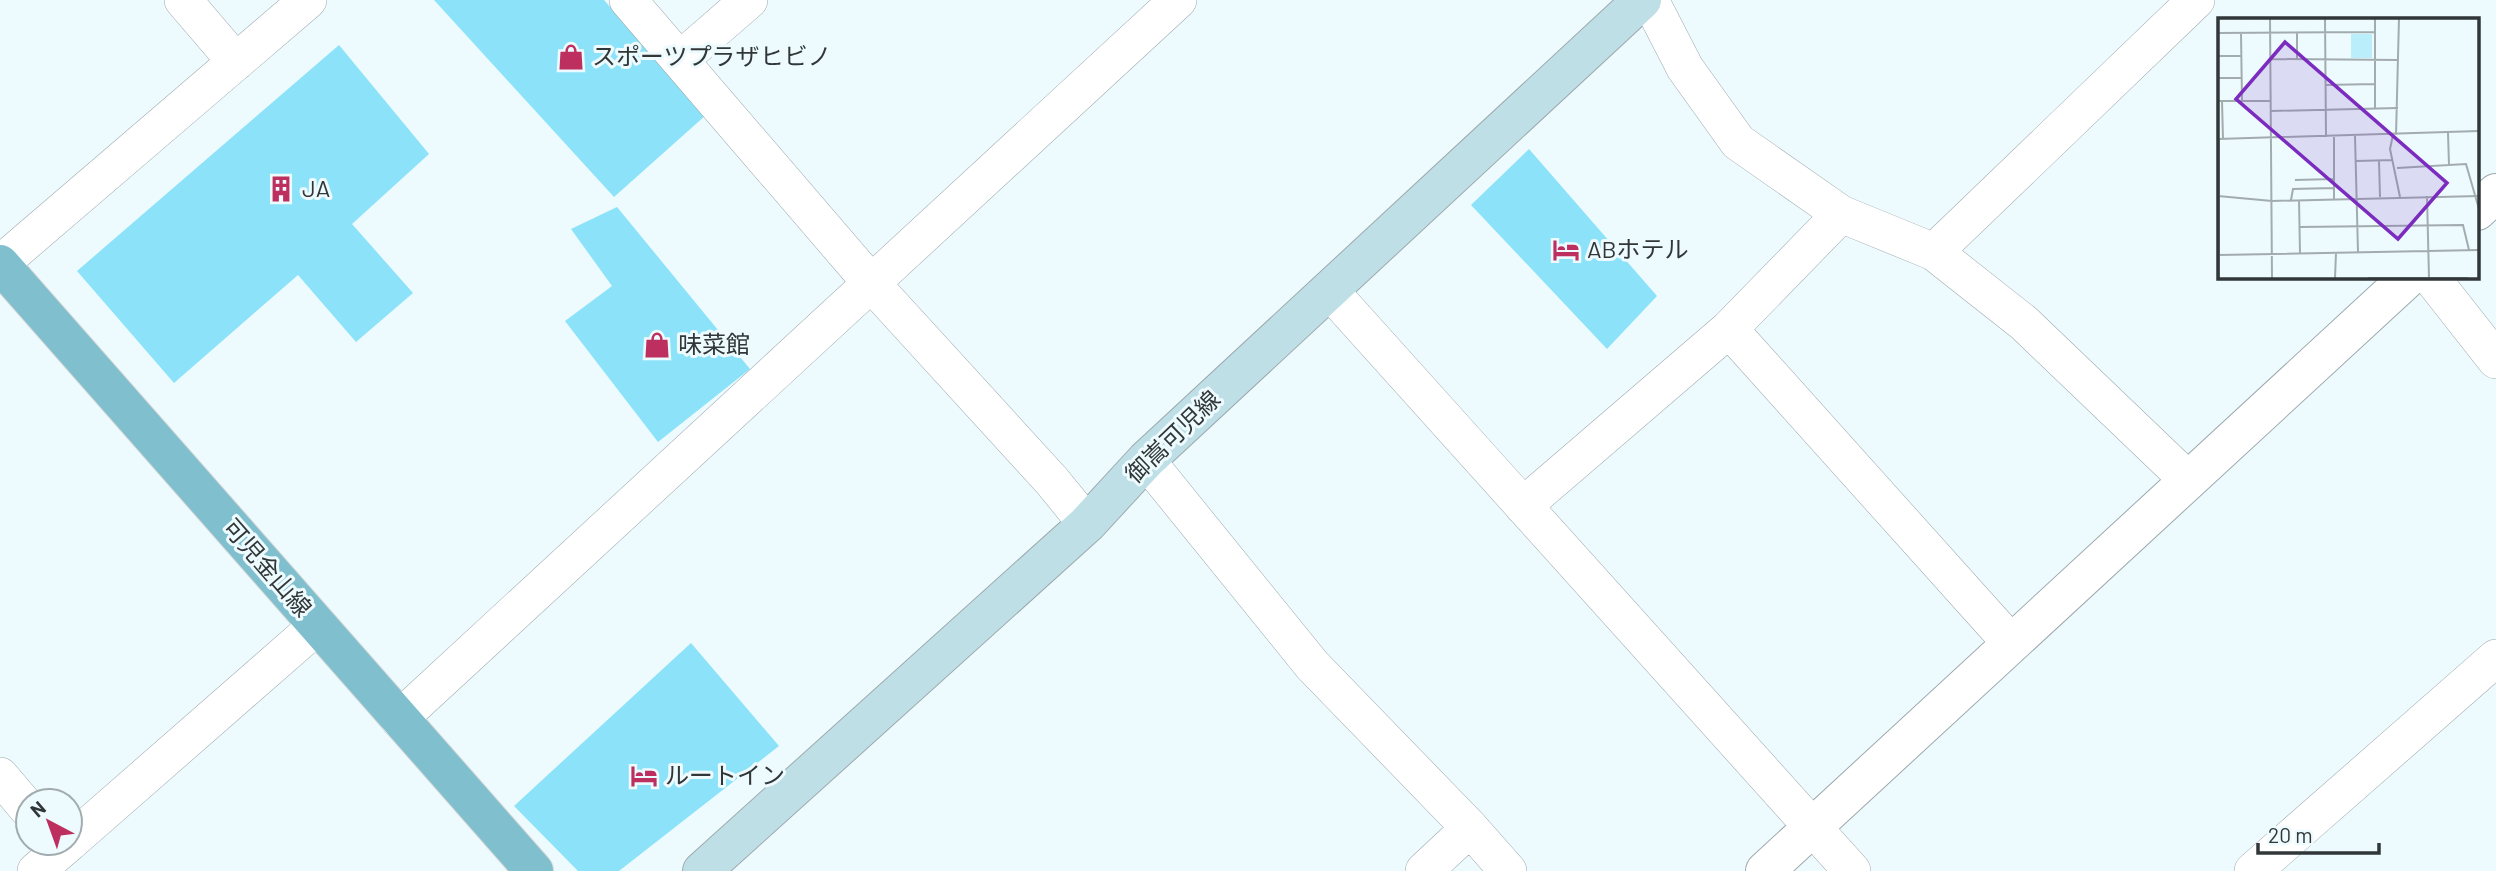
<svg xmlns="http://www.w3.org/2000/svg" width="2496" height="871" font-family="Barlow,'Noto Sans JP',sans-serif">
  <rect width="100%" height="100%" fill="#edfafe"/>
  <path fill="#8ce3f9" d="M434,0H604L706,115L614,197Z
    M339,45L429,154L352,224L413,293L356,342L298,275L174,383L77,271Z
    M1529,149L1657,296L1607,349L1471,205Z
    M617,207L750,369L658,442L565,321L612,286L571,229Z
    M691,643L779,746L619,871H578L514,806Z"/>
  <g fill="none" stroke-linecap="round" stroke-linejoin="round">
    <g stroke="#9da9ad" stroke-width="38">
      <path id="minor" d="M183,0L236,62
        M628,0L872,284L1052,481L1087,524
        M1650,0L1685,68L1738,142L1841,214L1934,252L2024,323L2188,480
        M681,59L749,0
        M1934,252L2196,0
        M0,264L308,0
        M2430,276L2496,360
        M1330,291L1852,871
        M1729,329L2011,643
        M1146,460L1312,665L1470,828L1508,871
        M1523,506L1729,329L1841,214
        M399,719L1178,0
        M0,776L28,809
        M70,842L318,625
        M36,871L69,843
        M1424,871L1470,828
        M2253,871L2496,658"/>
    </g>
    <g stroke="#9da9ad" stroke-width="40">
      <path id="tertiary" d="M2477,211L2496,193
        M1765,871L2410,276"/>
    </g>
    <g stroke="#9da9ad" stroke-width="40">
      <path id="secondary" d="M702,871L1087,524L1146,460L1642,0"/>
    </g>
    <g stroke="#d6d7d7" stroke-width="40">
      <path id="primary" d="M0,264L534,871"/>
    </g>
    <use href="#minor" stroke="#fff" stroke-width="37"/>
    <use href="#tertiary" stroke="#fff" stroke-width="38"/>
    <use href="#secondary" stroke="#bfdfe6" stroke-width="38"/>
    <use href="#primary" stroke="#80bfcd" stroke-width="38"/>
  </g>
  <defs>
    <g id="shop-bare" transform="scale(2.1)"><path d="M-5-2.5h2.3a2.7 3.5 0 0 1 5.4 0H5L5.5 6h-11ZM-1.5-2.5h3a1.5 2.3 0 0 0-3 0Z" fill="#bd2f5f" stroke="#edfafe" stroke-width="2.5" paint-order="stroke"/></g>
    <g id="building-bare" transform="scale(2.1)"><path d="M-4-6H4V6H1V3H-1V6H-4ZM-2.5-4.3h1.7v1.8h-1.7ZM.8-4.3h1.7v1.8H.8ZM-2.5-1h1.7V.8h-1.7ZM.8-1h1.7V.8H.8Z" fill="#bd2f5f" stroke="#edfafe" stroke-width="2.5" paint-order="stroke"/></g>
    <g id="hotel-bare" transform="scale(2.1)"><path d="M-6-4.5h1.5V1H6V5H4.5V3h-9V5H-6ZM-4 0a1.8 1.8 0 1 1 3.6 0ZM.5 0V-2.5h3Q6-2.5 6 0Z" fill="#bd2f5f" stroke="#edfafe" stroke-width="2.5" paint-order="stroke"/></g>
  </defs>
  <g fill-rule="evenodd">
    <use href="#shop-bare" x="571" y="57"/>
    <use href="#building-bare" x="281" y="189"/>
    <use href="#hotel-bare" x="1566" y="250"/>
    <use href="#shop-bare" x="657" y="345"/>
    <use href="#hotel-bare" x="644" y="776"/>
  </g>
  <g text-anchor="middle" stroke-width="6" stroke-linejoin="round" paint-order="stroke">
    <g font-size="24" fill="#313738" stroke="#edfafe" text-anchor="start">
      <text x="592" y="65">スポーツプラザヒビノ</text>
      <text x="302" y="197">JA</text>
      <text x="1587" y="258">ABホテル</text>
      <text x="678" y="353">味菜館</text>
      <text x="665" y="784">ルートイン</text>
    </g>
    <g font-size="24" fill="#313738" stroke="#edfafe">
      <text transform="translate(1173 437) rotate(-44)" y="8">御嵩可児線</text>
      <text transform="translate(267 568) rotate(49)" y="8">可児金山線</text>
    </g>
  </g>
  <g transform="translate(2218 18)">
    <rect width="261" height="261" fill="#edfafe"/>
    <path d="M133,16H154V40H133Z" fill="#bbeefb"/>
    <path fill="none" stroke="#a2acaf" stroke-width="2" d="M52,0L54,260M107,0L108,119M0,15L157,14M23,15L24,83M0,38H24M53,41L180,42M79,42V14M0,60H24M108,67L157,66M0,83H53M4,83L5,121M157,90V0M53,93L180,90M230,115L231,147M175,117L172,131L182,179M178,117L181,0M137,118L140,234M116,119V181M0,121L261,113M138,143L175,142M161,143L162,179M179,150L248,146L261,191M77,162L116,161M0,178L54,183L261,178M209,178L211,260M73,182L75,171L116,170M81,182L82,236M82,209L245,207L251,232M1,237L261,232M1,260V121M117,260L118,235M150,260H250"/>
    <path fill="#7b2cbf" fill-opacity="0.15" stroke="#7b2cbf" stroke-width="3.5" d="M67,24L229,165L180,221L18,81Z"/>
    <rect width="261" height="261" fill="none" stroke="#313738" stroke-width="3.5"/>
  </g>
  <g transform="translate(49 822) rotate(319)"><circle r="33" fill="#edfafe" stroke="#a2acaf" stroke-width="2"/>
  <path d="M0-5L12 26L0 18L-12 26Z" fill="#bd2f5f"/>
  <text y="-10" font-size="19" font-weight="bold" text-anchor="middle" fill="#313738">N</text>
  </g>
  <path d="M2258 843v10h121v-10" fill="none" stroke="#313738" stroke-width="3.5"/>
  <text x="2268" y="843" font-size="21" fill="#313738" stroke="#edfafe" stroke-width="5" paint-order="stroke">20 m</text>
</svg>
